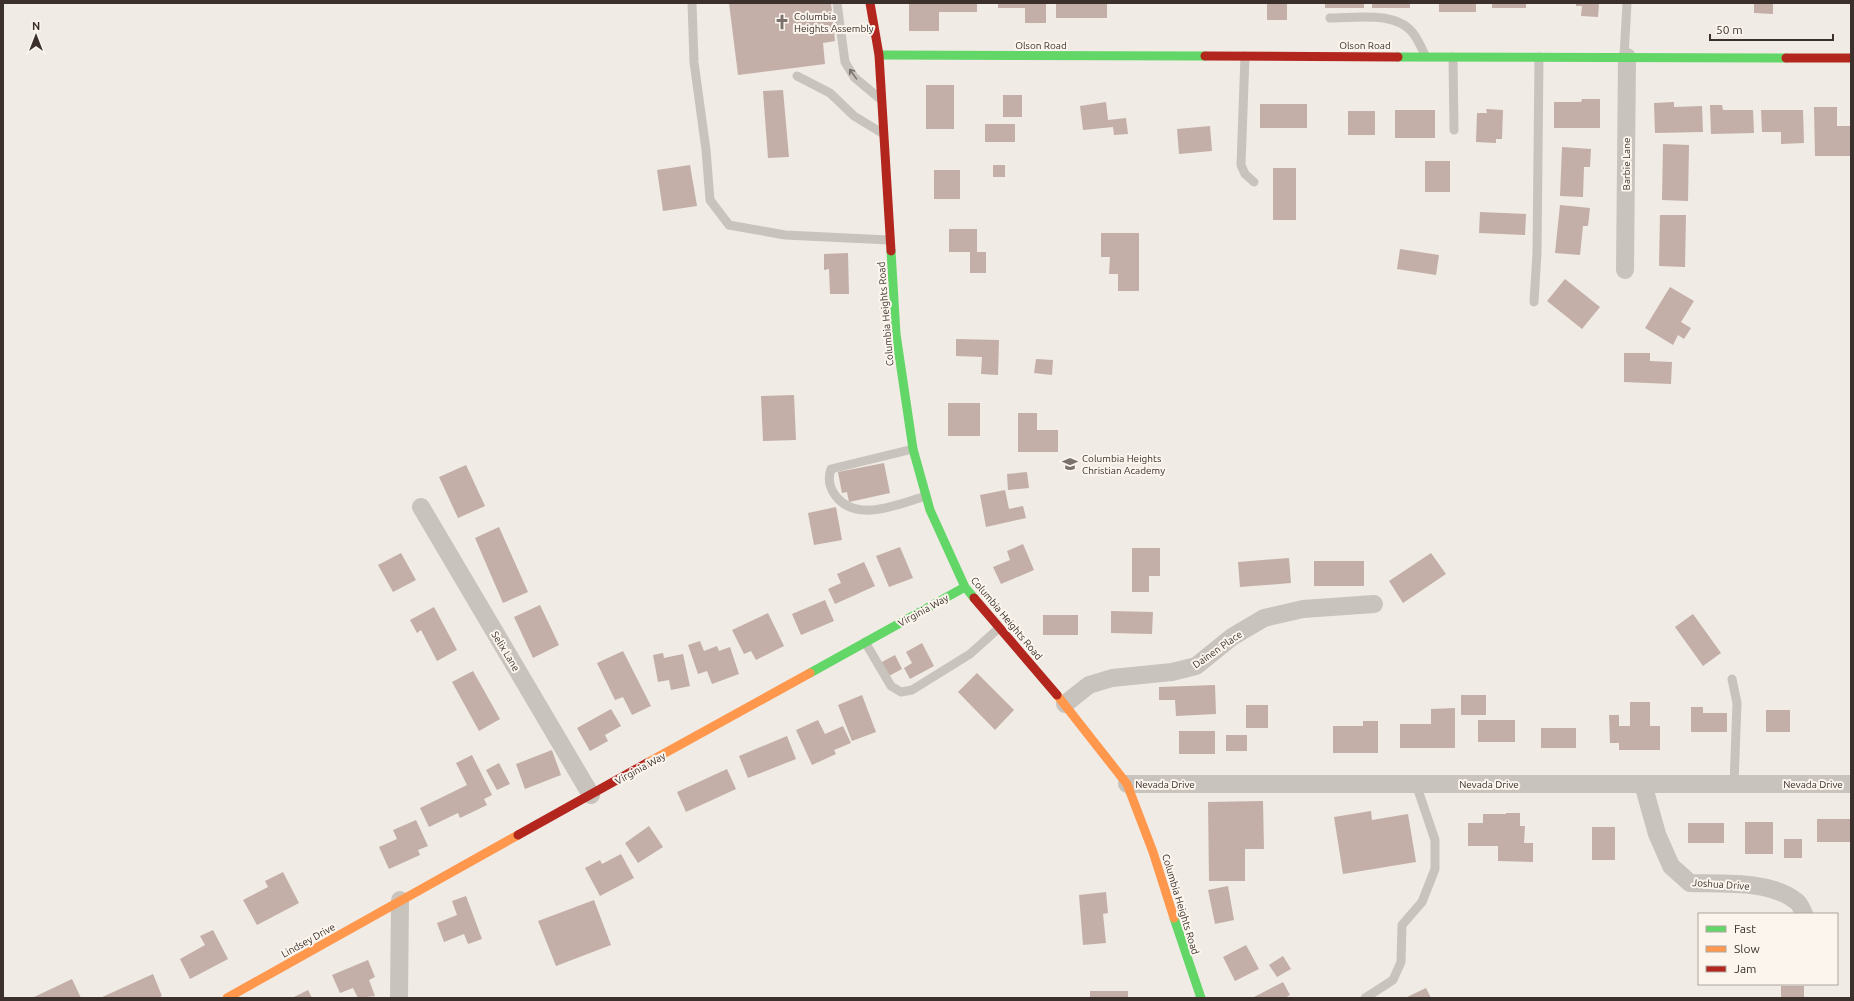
<svg xmlns="http://www.w3.org/2000/svg" width="1854" height="1001" font-family="Ubuntu,sans-serif">
  <rect width="100%" height="100%" fill="#f0ebe5"/>
  <path fill="#c3afa7" d="M729,3H831L835,41L823,43L825,64L738,75Z
    M909,3H977V12H939V31H909Z
    M998,3H1046V23H1025V8H998Z
    M1056,3H1107V18H1056Z
    M1267,3H1287V20H1267Z
    M1325,3H1364V8H1325Z
    M1372,3H1410V8H1372Z
    M1439,3H1476V12H1439Z
    M1492,3H1526V8H1492Z
    M1576,3H1599L1598,17L1581,16L1582,6H1576Z
    M1754,3H1773V14L1754,13Z
    M926,85H954V129H926Z
    M783,90L789,157L768,158L763,91Z
    M1003,95H1022V117H1003Z
    M1582,99H1600V128H1554V102H1581Z
    M1106,102L1108,120L1126,118L1128,134L1114,135L1113,127L1083,130L1080,106Z
    M1674,102V107L1702,106L1703,132L1655,133L1654,103Z
    M1260,104H1307V128H1260Z
    M1710,105H1722L1723,110H1753L1754,133L1711,134Z
    M1814,107H1837V126H1851V156H1815Z
    M1486,109L1503,110L1502,139H1496V143L1476,142L1477,113H1487Z
    M1395,110H1435V138H1395Z
    M1761,110H1803L1804,143L1781,144V132H1762Z
    M1348,111H1375V135H1348Z
    M985,124H1015V142H985Z
    M1210,126L1212,151L1179,154L1177,129Z
    M1663,144L1689,145L1688,201L1662,200Z
    M1562,147L1591,149L1590,167H1584L1583,197L1560,196Z
    M1425,161H1450V192H1425Z
    M690,165L697,206L663,211L657,170Z
    M993,165H1005V177H993Z
    M1273,168H1296V220H1273Z
    M934,170H960V199H934Z
    M1560,205L1590,208L1588,226H1583L1580,255L1555,253Z
    M1480,212L1526,214L1525,235L1479,233Z
    M1660,215H1686L1685,267L1659,266Z
    M949,229H977V252H986V273H970V252H949Z
    M1101,233H1139V291H1118V274H1109L1110,257H1101Z
    M1400,249L1439,255L1436,275L1397,269Z
    M848,253L849,294H830L829,269L824,270V254Z
    M1565,279L1600,307L1582,329L1547,301Z
    M1670,287L1694,301L1681,322L1691,328L1684,339L1678,335L1673,345L1645,328Z
    M956,339L999,340L998,375L981,374L982,357L956,356Z
    M1624,353H1650V361L1672,362L1671,384L1624,382Z
    M1036,359L1053,360L1052,375L1034,373Z
    M794,395L796,440L763,441L761,396Z
    M948,403H980V436H948Z
    M1018,413H1037V430H1058V452H1018Z
    M884,463L890,493L849,502L847,492L842,493L838,472Z
    M466,465L485,506L458,518L439,477Z
    M1027,472L1029,488L1008,490L1007,474Z
    M1005,490L1009,509L1023,506L1026,518L986,527L980,495Z
    M836,507L842,540L814,545L808,513Z
    M499,527L528,592L503,603L475,538Z
    M1023,544L1034,570L1001,584L993,567L1010,560L1007,551Z
    M900,547L913,578L889,587L876,556Z
    M1132,548H1160V576H1149V592H1132Z
    M401,553L416,580L393,592L378,565Z
    M1431,553L1446,574L1403,603L1389,581Z
    M1289,558L1291,583L1240,587L1238,562Z
    M1314,561H1364V586H1314Z
    M864,562L875,586L835,604L828,589L841,583L837,574Z
    M825,600L834,621L801,635L792,614Z
    M540,605L559,645L533,658L514,617Z
    M434,607L457,650L437,661L421,630L417,633L410,620Z
    M1111,611L1153,612L1152,634L1111,633Z
    M768,613L784,646L756,660L751,651L744,654L732,630Z
    M1693,614L1721,653L1703,666L1675,627Z
    M1043,615H1078V635H1043Z
    M700,641L704,651L717,646L719,651L730,647L739,674L712,684L707,671L698,674L688,645Z
    M922,643L934,666L910,679L904,668L912,663L906,652Z
    M623,651L651,706L632,715L623,697L615,700L597,663Z
    M663,653L664,658L683,654L690,686L671,690L669,680L658,682L653,655Z
    M895,655L902,669L887,677L880,663Z
    M473,671L500,719L479,731L452,682Z
    M977,673L1014,710L995,730L958,692Z
    M1215,685L1216,714L1176,716L1175,700H1159V687Z
    M862,695L876,732L852,741L838,705Z
    M1461,695H1486V715H1461Z
    M1630,702H1650V726H1660V750H1619V743H1610L1609,715H1619V726H1630Z
    M1246,705H1268V728H1246Z
    M1691,707H1703V713H1727V732H1691Z
    M1455,708V748H1400V724H1431V709Z
    M611,709L621,726L605,735L608,741L590,751L577,728Z
    M1766,710H1790V732H1766Z
    M818,720L825,734L843,726L851,743L834,750L836,754L812,765L796,730Z
    M1478,720H1515V742H1478Z
    M1363,721H1378V753H1333V726H1363Z
    M1541,728H1576V748H1541Z
    M1179,731H1215V754H1179Z
    M1226,735H1247V751H1226Z
    M787,736L796,759L748,778L739,756Z
    M552,750L561,775L525,789L516,764Z
    M472,755L492,795L484,799L487,805L460,818L458,813L429,827L420,808L467,785L456,763Z
    M499,763L510,784L497,790L486,770Z
    M727,769L736,789L686,812L677,792Z
    M1263,801L1264,849H1245V881H1209L1208,802Z
    M1371,811L1372,820L1408,814L1416,862L1343,874L1334,817Z
    M1506,813H1520V826H1525L1524,843H1533V862L1498,861V846H1468V823H1483V814H1506Z
    M1817,819H1851V842H1817Z
    M416,820L428,846L418,850L420,855L389,869L379,847L397,839L393,830Z
    M1745,822H1773V854H1745Z
    M1688,823H1724V843H1688Z
    M649,826L663,847L638,863L625,843Z
    M1592,827H1615V860H1592Z
    M1784,839H1802V858H1784Z
    M621,854L634,878L600,896L585,868L600,860L602,864Z
    M283,872L299,903L257,925L243,900L268,887L265,881Z
    M1228,886L1234,920L1215,924L1208,890Z
    M1106,892L1108,913L1103,914L1106,943L1083,945L1079,895Z
    M466,896L482,939L468,944L464,934L444,942L437,923L457,915L452,901Z
    M594,900L611,945L556,966L538,921Z
    M213,930L228,959L190,979L180,959L205,945L200,936Z
    M1246,945L1259,969L1235,981L1223,957Z
    M1283,956L1291,969L1277,977L1269,965Z
    M368,960L375,977L369,980L375,996L358,998L353,988L340,993L332,975Z
    M153,974L162,996L157,998H100Z
    M72,979L81,998H32Z
    M1283,982L1290,995L1285,998H1252Z
    M1781,986H1804V998H1781Z
    M1426,988L1431,998H1405Z
    M308,990L312,998H292Z
    M1090,991H1128V998H1090Z"/>
  <g fill="none" stroke-linecap="round" stroke-linejoin="round">
    <path stroke="#c9c3be" stroke-width="9" d="M692,3L694,62L706,150L710,200L729,225L785,235L889,240
      M837,3L845,62L854,77L879,98
      M1330,18C1356,18 1399,10 1415,36C1419,42 1422,49 1425,55
      M1245,56L1241,165L1245,174L1254,182
      M1453,57L1454,130
      M1624,57L1627,3
      M797,76L830,93L854,116L882,133
      M1534,302L1537,253L1539,57
      M913,449L831,469C828,478 829,487 835,495C856,524 898,504 926,496
      M865,642L891,686L901,692L912,690L970,654L999,628
      M1732,679L1737,703L1734,784
      M1365,998L1393,980L1401,962L1402,925L1422,902L1435,869V840L1416,784"/>
    <path stroke="#c9c3be" stroke-width="18" d="M1625,270L1627,57
      M421,507L591,795
      M1065,704L1089,685L1112,678L1172,672L1196,666L1232,637L1264,618L1303,609L1374,604
      M1127,784H1851
      M1643,784L1657,834L1671,866L1690,883C1722,884 1770,880 1796,901C1800,903 1802,910 1804,914
      M399,998L400,900"/>
    <path stroke="#63d668" stroke-width="9" d="M879,55L1205,56
      M1398,57L1786,58
      M891,251L896,334L913,449L930,510L965,587L974,598
      M810,673L965,587
      M1174,918L1201,998"/>
    <path stroke="#ff974d" stroke-width="9" d="M1057,695L1127,784L1153,852L1174,918
      M647,763L810,673
      M227,998L518,835"/>
    <path stroke="#b3261e" stroke-width="9" d="M870,3L879,55L891,251
      M1205,56L1398,57
      M1786,58H1851
      M974,598L1057,695
      M518,835L647,763"/>
  </g>
  <defs><path id="oneway-shaft" d="M-6 0H5M1.5-3L5.5 0L1.5 3" fill="none" stroke-width="1.6" stroke-linecap="round" stroke-linejoin="round"/></defs>
  <use stroke="#7b726d" href="#oneway-shaft" transform="translate(853 74) rotate(-126)"/>
  <defs>
    <g id="church-bare" transform="scale(1.2)"><path d="M-1.2-6h2.4v3.5h3.3v2.4h-3.3V6h-2.4V-.1h-3.3v-2.4h3.3Z" fill="#7a716c" stroke="#fbf5ee" stroke-width="2.5" paint-order="stroke"/></g>
    <g id="school-bare" transform="scale(1.2)"><path d="M0-5L7-2L0 1L-7-2ZM-4 1L0 2.5L4 1V4Q0 6-4 4Z" fill="#7a716c" stroke="#fbf5ee" stroke-width="2.5" paint-order="stroke"/></g>
  </defs>
  <g fill-rule="evenodd">
    <use href="#church-bare" x="782" y="22"/>
    <use href="#school-bare" x="1070" y="464"/>
  </g>
  <g text-anchor="middle" stroke-width="4" stroke-linejoin="round" paint-order="stroke">
    <g font-size="10" fill="#3b302b" stroke="#fbf5ee" text-anchor="start">
      <text x="794" y="20">Columbia<tspan x="794" dy="12">Heights Assembly</tspan></text>
      <text x="1082" y="462">Columbia Heights<tspan x="1082" dy="12">Christian Academy</tspan></text>
    </g>
    <g font-size="10" fill="#3b302b" stroke="#fbf5ee">
      <text x="1041" y="49">Olson Road</text>
      <text x="1365" y="49">Olson Road</text>
      <text transform="translate(1626 164) rotate(-90)" y="4">Barbie Lane</text>
      <text transform="translate(885 314) rotate(-95)" y="4">Columbia Heights Road</text>
      <text transform="translate(923 610) rotate(-29)" y="4">Virginia Way</text>
      <text transform="translate(1007 618) rotate(50)" y="4">Columbia Heights Road</text>
      <text transform="translate(1217 649) rotate(-35)" y="4">Dainen Place</text>
      <text transform="translate(506 651) rotate(59)" y="4">Selix Lane</text>
      <text transform="translate(640 768) rotate(-29)" y="4">Virginia Way</text>
      <text x="1165" y="788">Nevada Drive</text>
      <text x="1489" y="788">Nevada Drive</text>
      <text x="1813" y="788">Nevada Drive</text>
      <text transform="translate(1721 884) rotate(4)" y="4">Joshua Drive</text>
      <text transform="translate(1181 904) rotate(73)" y="4">Columbia Heights Road</text>
      <text transform="translate(308 940) rotate(-29)" y="4">Lindsey Drive</text>
    </g>
  </g>
  <rect width="1854" height="1001" fill="none" stroke="#3b302b" stroke-width="8"/>
  <rect x="1698" y="913" width="140" height="72" fill="#fbf5ee" stroke="#aea6a0"/>
  <rect x="1706" y="926" width="20" height="6" fill="#63d668" stroke="#aea6a0"/>
  <text x="1734" y="933" font-size="12" fill="#3b302b">Fast</text>
  <rect x="1706" y="946" width="20" height="6" fill="#ff974d" stroke="#aea6a0"/>
  <text x="1734" y="953" font-size="12" fill="#3b302b">Slow</text>
  <rect x="1706" y="966" width="20" height="6" fill="#b3261e" stroke="#aea6a0"/>
  <text x="1734" y="973" font-size="12" fill="#3b302b">Jam</text>
  <g transform="translate(36 36)" stroke="#fbf5ee" stroke-width="3" paint-order="stroke">
  <path d="M0-3L7 15L0 10L-7 15Z" fill="#3b302b"/>
  <text y="-6" font-size="11" font-weight="bold" text-anchor="middle" fill="#3b302b">N</text>
  </g>
  <path d="M1710 34v6h123v-6" fill="none" stroke="#3b302b" stroke-width="2"/>
  <text x="1716" y="34" font-size="12" fill="#3b302b" stroke="#fbf5ee" stroke-width="3" paint-order="stroke">50 m</text>
</svg>
